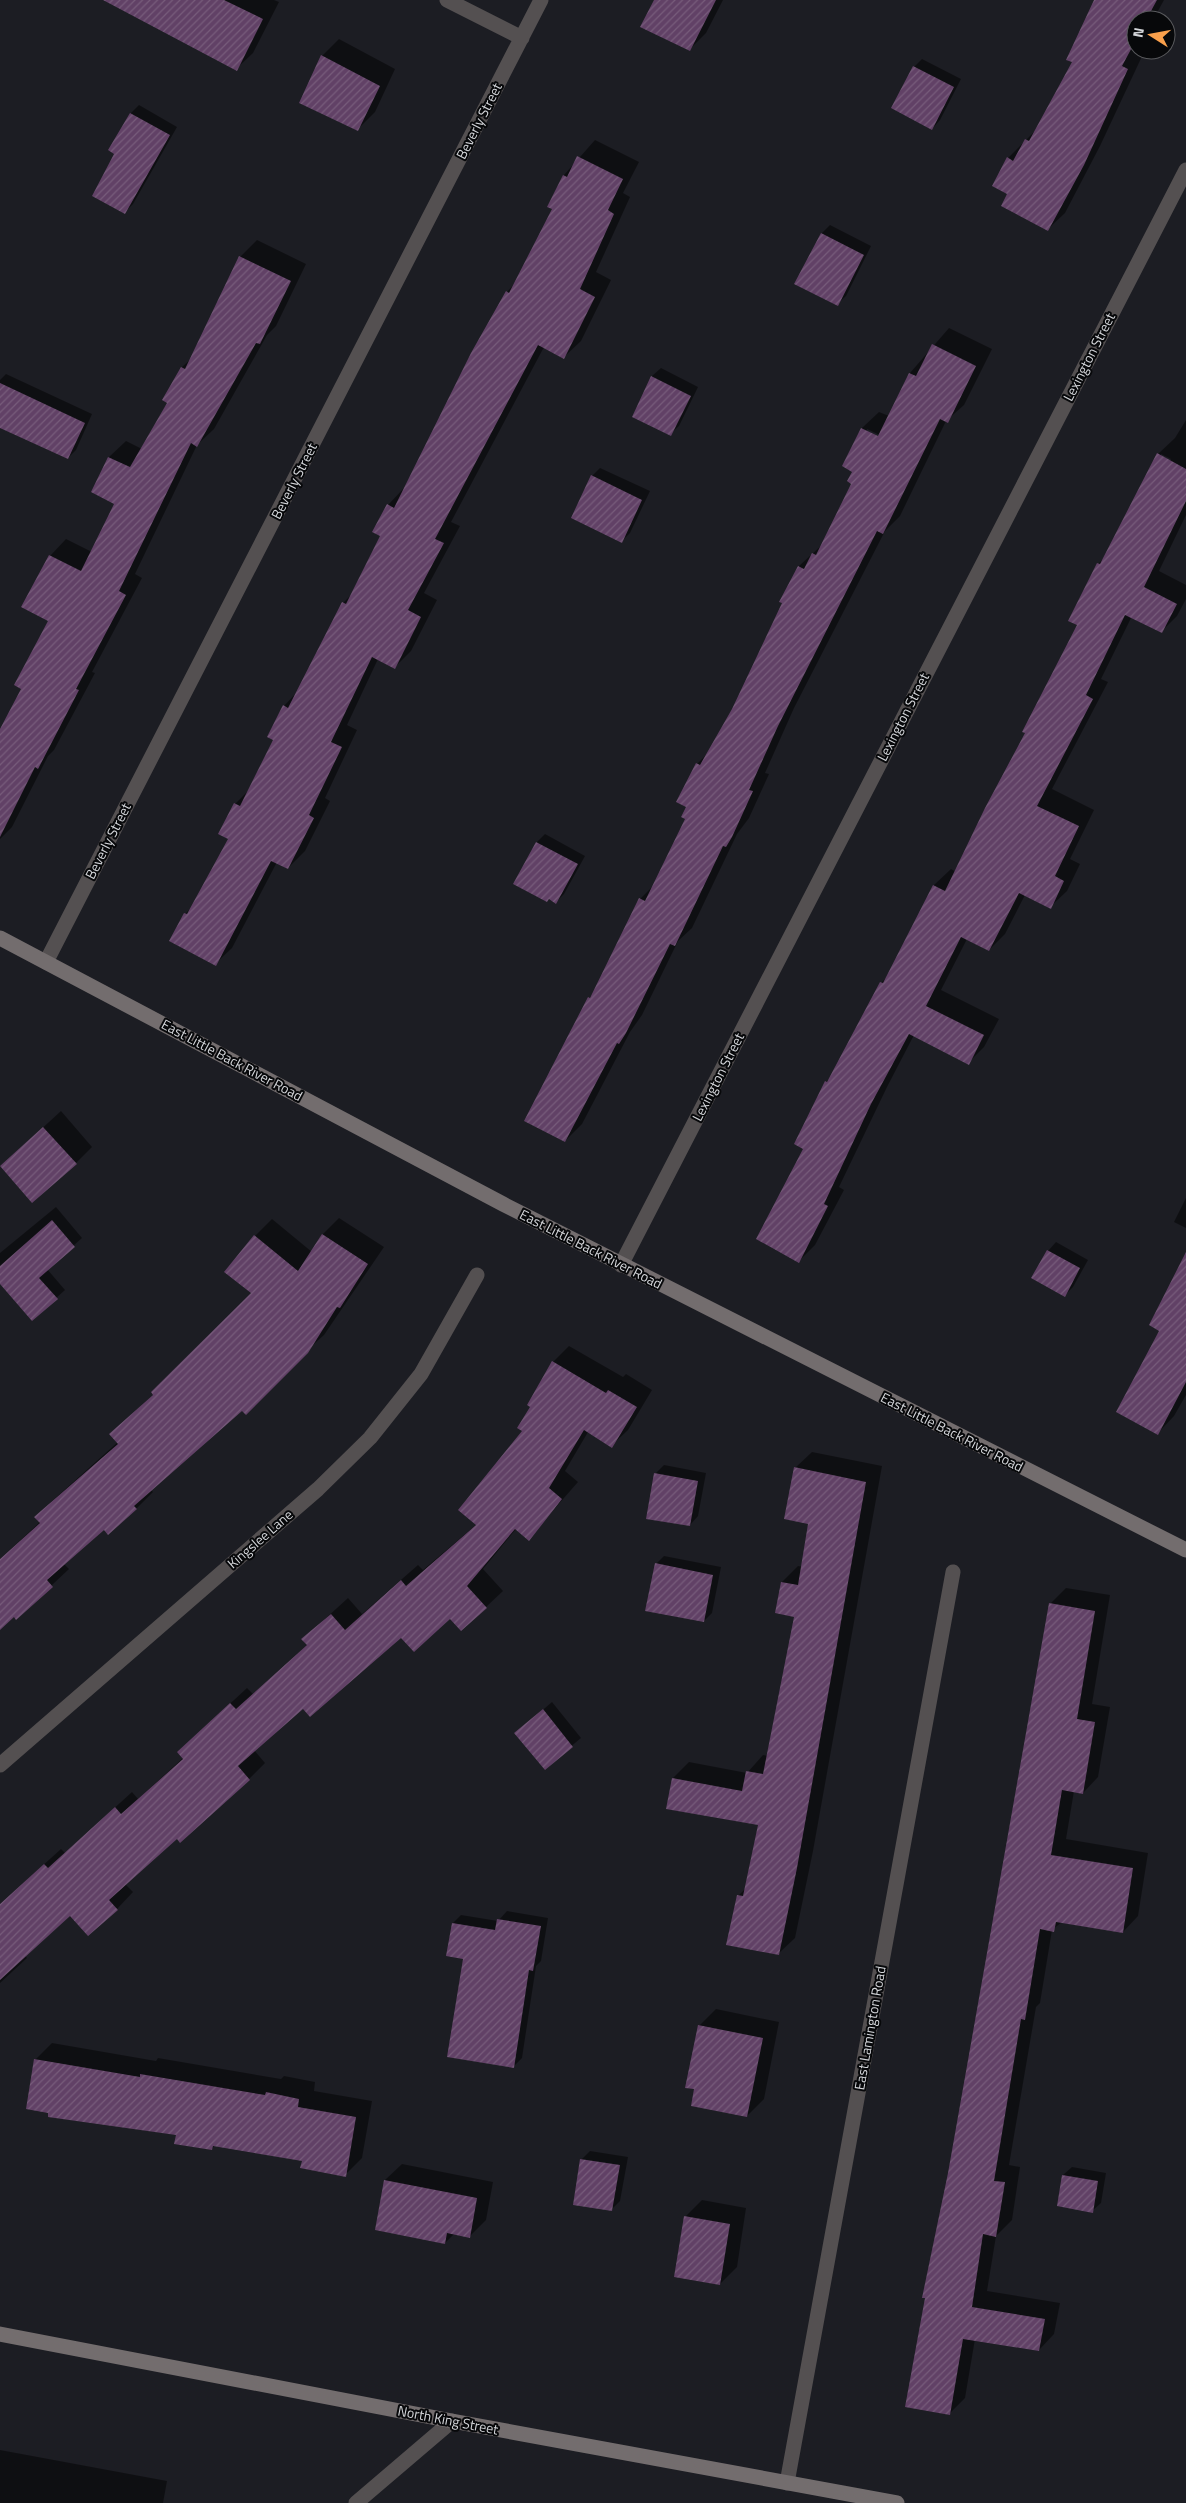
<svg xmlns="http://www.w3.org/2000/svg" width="1186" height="2503" font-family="'Titillium Web',sans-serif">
  <defs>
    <pattern id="building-hatch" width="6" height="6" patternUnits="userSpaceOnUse" patternTransform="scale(1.25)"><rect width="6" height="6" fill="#614166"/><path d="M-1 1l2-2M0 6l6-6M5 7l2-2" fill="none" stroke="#775c7b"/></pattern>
  </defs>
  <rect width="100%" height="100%" fill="#1c1d23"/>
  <path fill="#0007" fill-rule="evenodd" d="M105,0H274L279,2L253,53L236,69Z
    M655,0H723L706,33L689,50Z
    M1102,0H1164L1153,20H1136V50L1144,52L1100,146L1065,213L1048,229L1009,193L1008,158L1039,127L1074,62Z
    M339,39L395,69L375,112L358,129L322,56Z
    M922,59L961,79L940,120L932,129L914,67Z
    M139,105L177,127L133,204L125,212L116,153L110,150L131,113Z
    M595,140L639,162L623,193L630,197L596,272L611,280L581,341L564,357L544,347L451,522L460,526L424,593L437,600L411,651L394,668L378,659L347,725L357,730L325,798L330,801L305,851L288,868L277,862L232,948L215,964L185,914L194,905L229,838L235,804L249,790L275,739L284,706L298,691L343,603L352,594L381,536L388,505L404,488L507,292L515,283L553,209L564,175Z
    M830,225L871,246L846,296L837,304L796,283L822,233Z
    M257,240L306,264L276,326L267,335L214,429L197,445L135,574L142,578L92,672L95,673L54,750L48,756L12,827L0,839V733L23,688L50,621V556L66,539L92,552L115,503L92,492L109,457L126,441L142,449L168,402L182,367L192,358L240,257Z
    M949,328L992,349L964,405L946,421L900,516L885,531L794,708L765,773L769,774L749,818L737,834L692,928L678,941L642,1015L630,1032L582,1124L565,1141L589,998L595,992L640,899L654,885L686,819L697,764L709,752L733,710L784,602L781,601L799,566L823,544L853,483V471L843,466L862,428L879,412L889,416L910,373ZM867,429L884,437L883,440L867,432Z
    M661,368L698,387L679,426L670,434L633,416L652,376Z
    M6,374L92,414L76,450L68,458L0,426V380Z
    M1186,420V515L1159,571L1186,585V599L1177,616L1161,632L1132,616L1101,679L1108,682L1052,789L1094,810L1070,859L1080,864L1067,891L1050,907L1025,895L1005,934L989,950L967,939L941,990L999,1019L984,1047L968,1063L914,1035L887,1087L839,1187L844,1190L815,1245L799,1261L805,1148L826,1082L831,1077L881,983L887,977L934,885L951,869L956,872L1027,733L1078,624L1098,564L1104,558L1158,454L1175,438ZM1161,454L1171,459L1170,461L1161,457Z
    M600,468L650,491L630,533L622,541L592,476Z
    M545,834L585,856L564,894L556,902L515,884L537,842Z
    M61,1111L92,1147L76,1163L1,1166Z
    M1186,1198V1228L1174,1222Z
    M56,1207L82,1238L47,1269L65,1290L33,1319L0,1282V1253Z
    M339,1218L384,1247L324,1335L151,1490L153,1492L137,1508L108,1533L105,1528L64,1564L69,1569L17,1618L14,1615L0,1628V1559L40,1522L36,1517L52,1501L118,1442L111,1434L154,1394L253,1293L226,1271L255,1236L272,1219L312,1252L322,1235Z
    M1056,1242L1088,1260L1073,1287L1065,1295L1048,1251Z
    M1186,1255V1395L1174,1416L1158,1433L1161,1330Z
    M569,1346L623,1377L626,1374L652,1390L628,1430L611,1446L588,1432L565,1471L578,1482L528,1539L516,1529L483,1569L503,1591L486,1607L451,1617L401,1636L303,1707L254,1750L265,1763L249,1779L180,1841L177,1837L125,1884L133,1892L117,1909L70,1914L25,1955L27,1958L0,1983V1904L61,1849L65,1853L132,1792L138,1799L183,1758L195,1736L247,1688L253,1694L308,1644L303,1639L348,1598L362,1614L418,1565L423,1570L477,1524L524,1431L531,1406L553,1362Z
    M812,1452L882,1466L813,1851L795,1938L778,1954L738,1896L747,1887L760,1824L673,1778L689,1762L747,1773L763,1755L768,1756L796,1616L782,1582L798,1566L803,1567L810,1523L795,1468Z
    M664,1465L706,1473L698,1516L690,1525L648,1518L656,1473Z
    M664,1556L721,1567L712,1613L704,1621L656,1564Z
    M1066,1588L1110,1595L1092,1704L1110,1707L1098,1777L1083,1793L1074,1791L1066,1839L1148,1853L1138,1916L1123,1932L1062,1922L1052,1930L1040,2003L1036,2007L1009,2165L1020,2167L1012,2220L996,2236L987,2291L1060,2303L1054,2334L1039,2350L975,2339L965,2398L950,2413L949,2173L1050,1604Z
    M552,1702L581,1738L545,1768L516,1733Z
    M507,1911L548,1918L541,1961L536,1966L522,2058L513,2067L465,1958L453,1923L461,1915L498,1921Z
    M716,2009L779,2022L764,2099L747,2116L699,2026Z
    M52,2043L156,2061L158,2058L281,2079L284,2076L315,2082L314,2091L372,2101L362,2158L345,2175L303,2160L215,2145L212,2149L177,2134L35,2060Z
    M590,2151L628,2157L620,2201L612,2209L574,2204L582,2159Z
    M402,2164L493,2182L486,2220L469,2237L454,2234L445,2243L376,2229L385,2180Z
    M1072,2167L1106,2173L1101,2203L1092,2211L1063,2175Z
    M702,2200L746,2208L737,2267L720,2284L685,2217Z
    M0,2450L167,2481L163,2503H0Z"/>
  <path fill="url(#building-hatch)" d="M103,0H224L263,19L237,71Z
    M654,0H716L690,51L640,27Z
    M1094,0H1157L1146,20H1136V40L1122,66L1128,69L1084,165L1048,231L1001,206L1007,194L992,186L1007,157L1013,161L1025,139L1029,141L1072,62L1066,60Z
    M321,55L380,86L358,131L299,103Z
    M913,66L954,87L932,130L891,108Z
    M130,113L170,135L125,214L92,196L114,154L108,150Z
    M577,156L623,179L608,210L614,214L580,289L595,297L564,359L538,345L435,539L444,543L408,610L421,617L395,669L372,657L331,742L342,747L309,815L314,818L288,869L271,861L216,966L169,941L184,913L187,914L228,839L218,834L234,803L240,806L273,740L267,737L283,705L288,708L342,602L346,604L380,536L372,532L387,504L394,508L471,353L506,291L509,293L552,209L547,207L563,175L567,177Z
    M821,233L864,255L838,306L794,284Z
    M239,256L291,281L260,344L256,343L197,447L191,443L119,591L126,595L76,689L79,690L38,769L35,767L0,837V729L21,689L14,685L48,621L21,607L49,555L81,571L114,504L91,492L108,457L130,467L167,403L162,400L181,367L185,369Z
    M932,344L976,366L948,423L940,419L883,534L877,531L778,726L749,790L753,791L732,837L726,847L723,846L675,946L670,944L626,1033L619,1044L617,1043L565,1142L524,1121L588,997L590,998L639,898L645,901L685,819L681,817L686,807L676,802L696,763L700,765L732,709L782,603L779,602L798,566L804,569L812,553L816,555L851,484L847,481L852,472L842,466L861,428L878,436L909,373L916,376Z
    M651,376L691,396L671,436L632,417Z
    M0,383L85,423L68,459L0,428Z
    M1157,453L1186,469V501L1144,587L1177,604L1162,633L1125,615L1086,695L1093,699L1037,806L1079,826L1055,876L1064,881L1051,909L1019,893L989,951L961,937L926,1006L984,1035L969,1065L909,1034L871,1104L824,1204L828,1206L799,1263L756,1239L803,1149L794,1144L825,1081L827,1082L880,982L883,983L933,885L945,891L985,808L1025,733L1022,732L1077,625L1068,621L1097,563L1100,564Z
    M591,475L642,500L622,543L571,518Z
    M536,842L578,864L556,904L549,899L547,902L513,884Z
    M43,1127L77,1164L32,1203L0,1166Z
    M52,1220L75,1247L39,1278L58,1299L32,1321L0,1284V1266Z
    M322,1234L368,1264L340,1308L337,1307L308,1353L246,1415L242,1411L134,1506L137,1509L108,1535L104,1530L47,1580L53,1587L16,1620L14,1617L0,1630V1559L40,1523L34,1517L118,1444L109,1434L153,1395L151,1392L251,1293L224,1272L254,1235L298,1271Z
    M1047,1250L1080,1268L1065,1297L1031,1278Z
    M1186,1252V1382L1158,1435L1116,1412L1159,1331L1149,1325Z
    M552,1361L606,1393L608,1390L637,1407L612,1448L584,1430L549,1488L562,1499L529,1541L515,1529L467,1586L487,1608L461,1631L450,1619L414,1652L401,1638L310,1717L303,1709L238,1766L250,1780L180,1843L177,1839L109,1900L118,1910L88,1936L70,1916L0,1980V1904L44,1864L48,1868L115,1807L121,1814L183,1759L177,1752L230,1703L236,1709L307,1645L301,1639L331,1614L345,1630L401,1580L406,1586L476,1525L458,1510L522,1431L517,1428L530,1407L527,1405Z
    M794,1467L866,1482L797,1868L779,1955L726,1945L737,1895L743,1896L758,1825L666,1809L672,1778L742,1791L746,1771L763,1774L794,1617L775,1613L781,1582L798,1585L808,1524L784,1519Z
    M654,1473L698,1481L690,1526L646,1519Z
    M655,1563L713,1575L704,1622L645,1611Z
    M1049,1603L1095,1611L1077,1719L1095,1722L1083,1794L1062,1790L1051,1855L1133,1868L1123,1933L1056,1922L1054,1932L1040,1929L1025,2020L1021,2019L994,2181L1005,2182L996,2237L983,2234L972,2307L1045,2319L1039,2351L963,2339L950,2415L905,2407L925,2298H922L948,2173Z
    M543,1709L573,1747L545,1770L514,1733Z
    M497,1919L541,1926L533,1971L529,1970L514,2068L447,2057L463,1959L446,1956L452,1923L495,1930Z
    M698,2025L763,2038L747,2117L691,2106L694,2089L685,2088Z
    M34,2059L140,2077V2074L265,2095L266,2092L299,2099L298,2107L356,2117L346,2177L300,2168L302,2161L213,2146L212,2150L174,2144L176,2135L48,2117V2113L26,2109Z
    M580,2159L620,2165L612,2211L573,2205Z
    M1062,2175L1098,2181L1093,2213L1057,2206Z
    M384,2180L477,2198L470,2238L447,2233L445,2244L375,2230Z
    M684,2216L730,2224L720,2285L674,2277Z"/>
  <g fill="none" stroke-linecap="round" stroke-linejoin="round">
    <path stroke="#545051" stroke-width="15" d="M447,0L522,38
      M46,962L541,0
      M621,1265L1186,170
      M0,1765L318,1489L370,1438L421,1374L477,1275
      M787,2483L953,1572
      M356,2503L452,2421"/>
    <path stroke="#736d6e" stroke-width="15" d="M0,938L503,1204L1186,1550
      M0,2334L452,2421L897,2503"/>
  </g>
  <g text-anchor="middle" stroke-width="4" stroke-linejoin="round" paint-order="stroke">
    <g font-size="14" fill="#d4d6da" stroke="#07080a">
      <text transform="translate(479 121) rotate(-63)" y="5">Beverly Street</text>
      <text transform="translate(1089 357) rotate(-63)" y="5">Lexington Street</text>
      <text transform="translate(294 481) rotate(-63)" y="5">Beverly Street</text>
      <text transform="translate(903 717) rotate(-63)" y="5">Lexington Street</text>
      <text transform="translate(108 841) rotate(-63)" y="5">Beverly Street</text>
      <text transform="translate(232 1060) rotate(28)" y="5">East Little Back River Road</text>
      <text transform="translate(718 1077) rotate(-63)" y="5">Lexington Street</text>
      <text transform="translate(591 1249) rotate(27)" y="5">East Little Back River Road</text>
      <text transform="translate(952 1432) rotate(27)" y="5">East Little Back River Road</text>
      <text transform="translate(260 1539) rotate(-41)" y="5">Kingslee Lane</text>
      <text transform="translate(870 2028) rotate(-80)" y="5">East Lamington Road</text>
      <text transform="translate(448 2420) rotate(11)" y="5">North King Street</text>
    </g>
  </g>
  <g transform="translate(1151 35) rotate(281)"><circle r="24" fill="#07080a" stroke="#595a5d"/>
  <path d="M0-4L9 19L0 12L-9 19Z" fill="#f9a04c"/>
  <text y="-8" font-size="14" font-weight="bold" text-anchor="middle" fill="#d4d6da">N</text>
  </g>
</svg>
